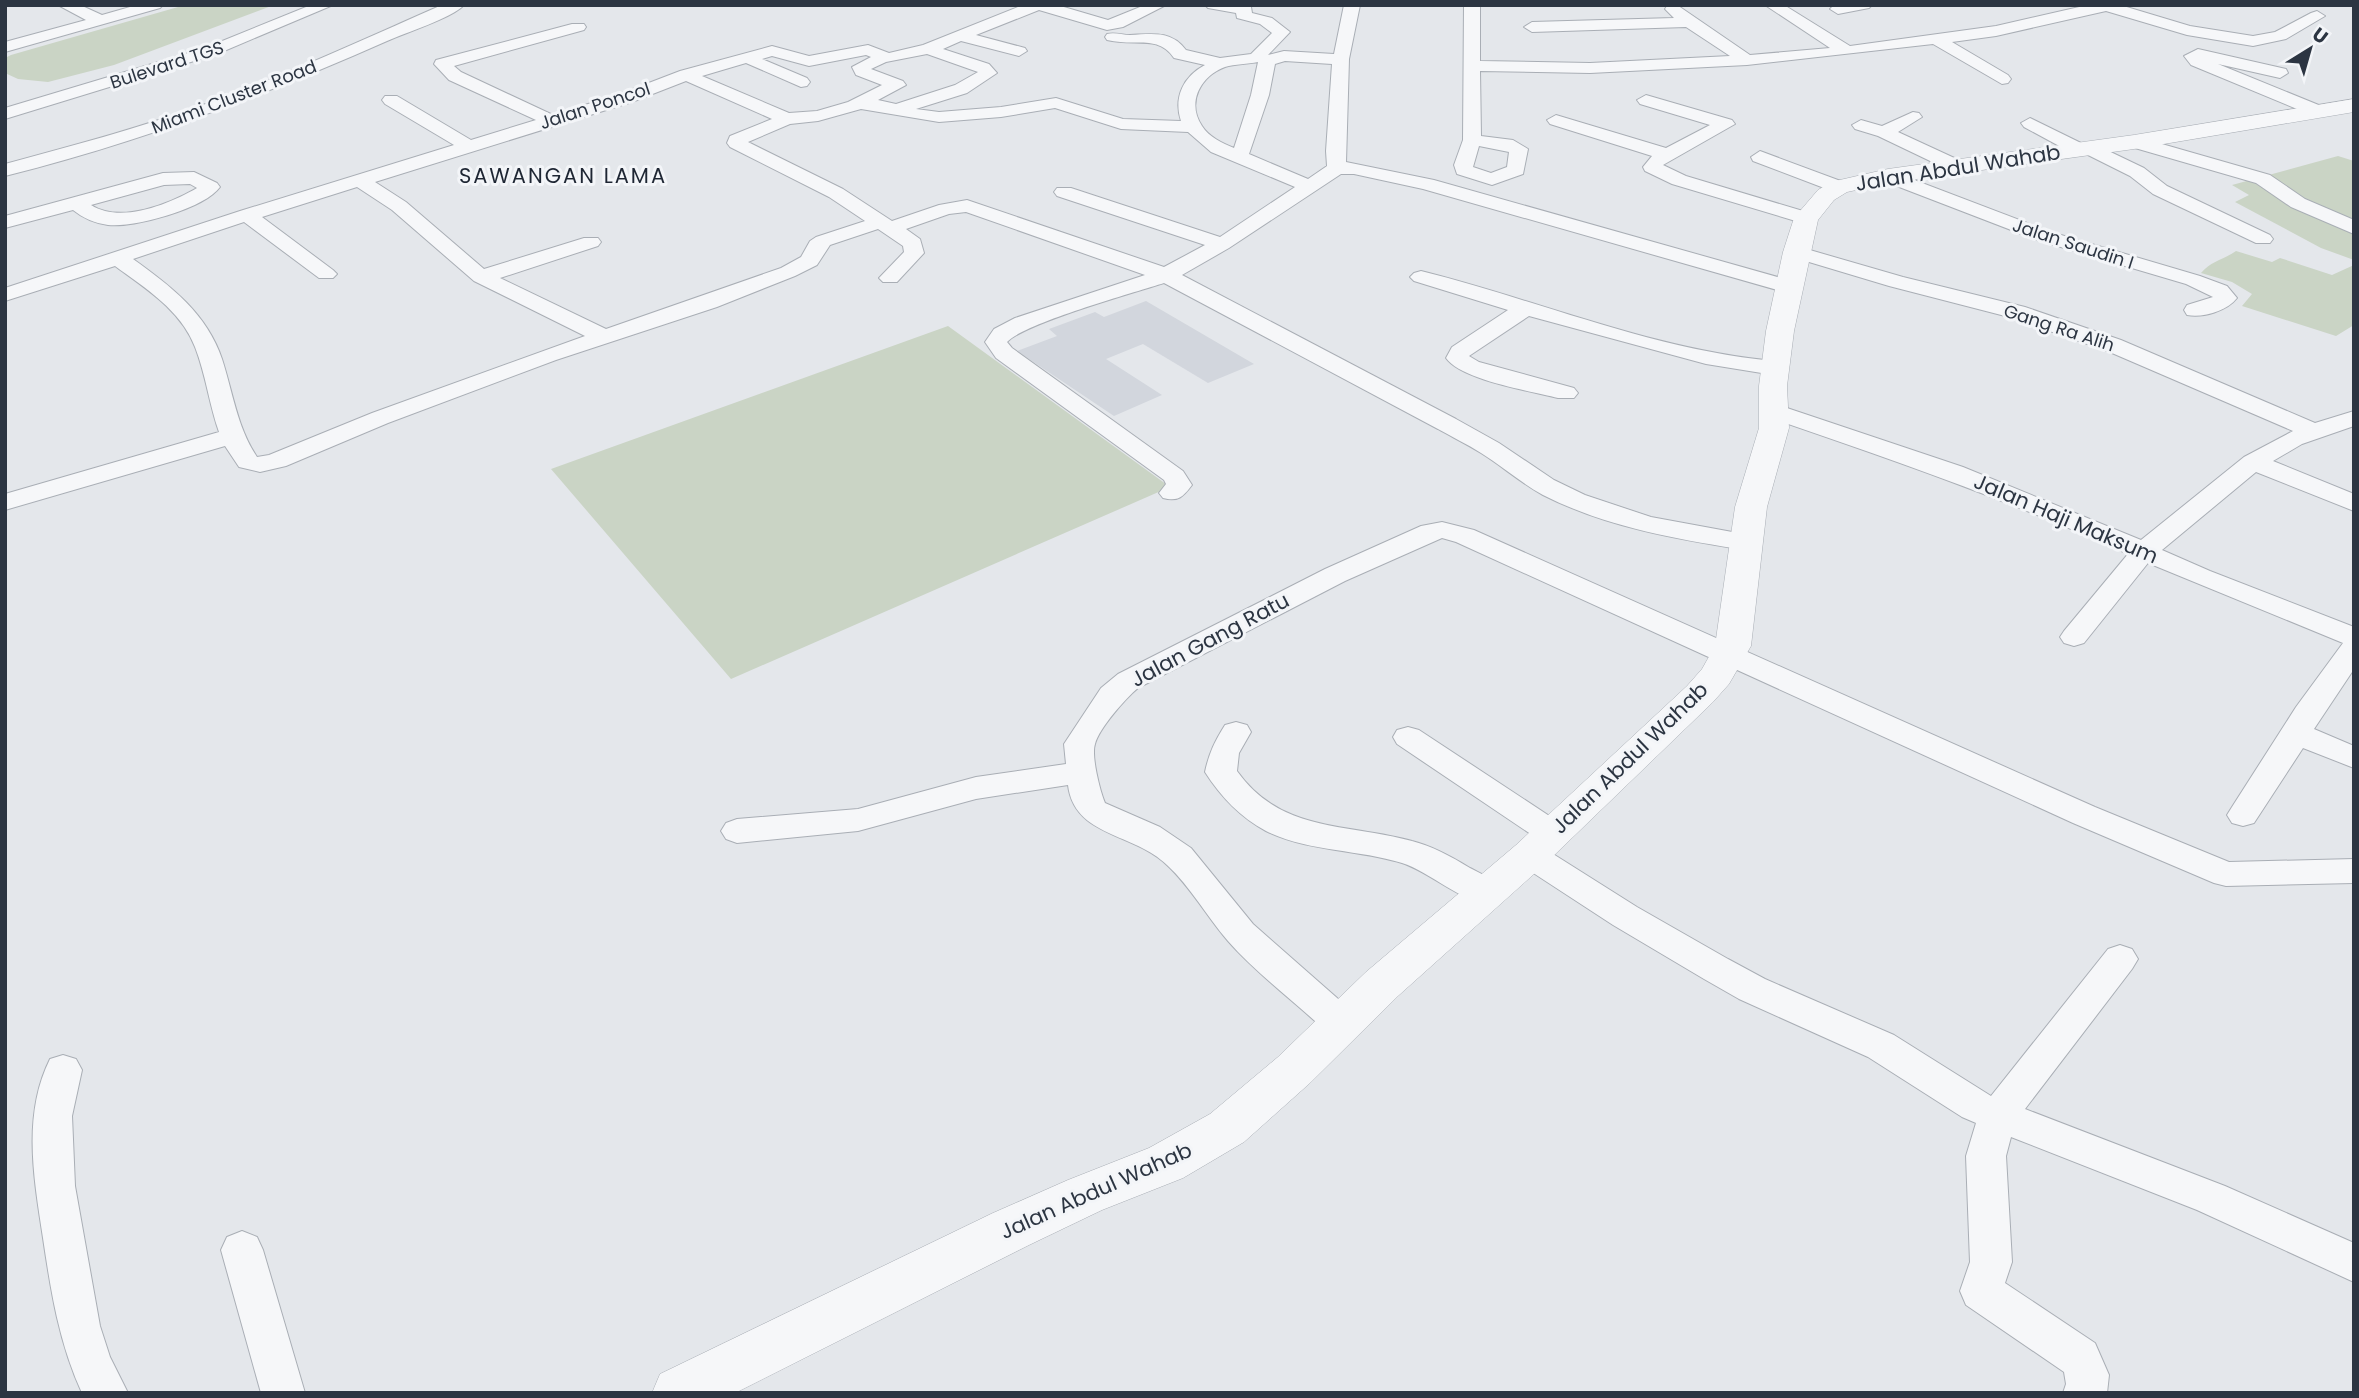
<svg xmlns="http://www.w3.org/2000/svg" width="2359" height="1398" font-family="Poppins,sans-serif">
  <rect width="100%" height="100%" fill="#e4e7eb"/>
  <path fill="#d2d6dd" d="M1146,301L1254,364L1208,383L1143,344L1106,359L1162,395L1114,416L1017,351L1057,336L1049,329L1095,312L1104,317Z"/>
  <path fill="#cad4c5" d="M185,5H274L114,65L48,82L18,79L5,73V58L11,55Z
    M2338,156L2354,161V260L2321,248L2235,202L2249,195L2232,185Z
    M2236,251L2272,262L2280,258L2332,275L2354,265V325L2336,336L2242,306L2252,294L2232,282L2201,273C2211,261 2223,260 2236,251Z
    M948,326L1170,487L731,679L551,469Z"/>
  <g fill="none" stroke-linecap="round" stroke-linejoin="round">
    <g stroke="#a9aeb5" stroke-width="2">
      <path id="minor" d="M58,5H80L102,15L137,5H163L160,8L5,52V42L86,20Z
        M311,5H333L217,54L5,119V108L205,48Z
        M442,5H464C452,18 405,33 387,41C263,96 137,143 5,176V164C71,146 136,129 200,106C283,77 362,40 442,5Z
        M1023,5H1057L1108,20L1145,5H1166L1123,27L1107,30L1039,10L976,35L1025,48L1027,51L1019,56L961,41L943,49L989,64L997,73L967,93L916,109L939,112L1001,107L1056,98L1123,119L1181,121C1173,97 1184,76 1205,65L1174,58C1158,34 1134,47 1107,40L1105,37L1107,34C1115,32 1122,35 1130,35C1152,34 1171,30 1186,50L1220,58L1251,54L1272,33L1260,24L1237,18L1236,13L1208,8L1205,5H1245L1251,7L1252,13L1272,18L1290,32L1268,55L1284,51L1334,54L1344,5H1360L1349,59L1346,162L1434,180L1799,283L1802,288L1799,293L1791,294L1423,189L1354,174H1341L1229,248L1182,275L1456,419L1499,443L1554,480L1585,495L1651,517L1754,536L1758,542L1754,548L1745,550C1676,539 1606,527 1543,495C1521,483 1502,466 1481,453C1467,444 1452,437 1438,429L1164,283C1133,293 1025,323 1007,342L1012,348L1183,471L1192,485C1183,497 1178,502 1163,498L1159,493L1166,484L1164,480L996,358L985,342L994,329L1015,318L1145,275L966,212L949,214L906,229L920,239L924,253L897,282H883L879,278L904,252L903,246L878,229L830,245L817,265L795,276L717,307L556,360L388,423L286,466L260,472L239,467L225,446L5,510V494L219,432C209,404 206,375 195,347C181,310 145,288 115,266L5,301V288L240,211L454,145L385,104L382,100L385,96H397L471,140L536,120L449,80L434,64L436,60L572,24H584L586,27L584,30L454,66L461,72L553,115L620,94L680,71L772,46L809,56L868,45L889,53L923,45ZM927,54L978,72L955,85L896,104L878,100L906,85L903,81L871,69L886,62ZM866,55L871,57L852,67L856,75L882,85L848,102L817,111L789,113L702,76L746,63L801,87L807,86L810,82L807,78L762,59L772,56L809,66ZM1285,61L1332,64L1326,151L1327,166L1308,179L1249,154L1269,95L1275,64ZM1258,62L1251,95L1234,148C1222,143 1209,137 1202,126C1186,102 1201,76 1225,67C1235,64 1248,64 1258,62ZM686,81L772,119L730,136L727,143L730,147L829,197L865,221L816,237L810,241L801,257L781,268L606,329L500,278L598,246L601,242L598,238H584L484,269L406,202L375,182L632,102ZM1055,108L1121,129L1188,132L1211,152L1295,187L1220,237L1071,188H1057L1054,192L1057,196L1205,245L1164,267L967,200L939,205L892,221L843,189L748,142L790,124L818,121L861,109L939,122L1001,117ZM357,187L392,210L474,281L585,336L372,413L269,455L257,457C237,427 233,393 222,359C207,314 171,286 133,259L244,222L319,278H333L337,274L333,270L262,217Z
        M1464,5H1480V61L1590,63L1730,56L1686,27L1532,32L1524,27L1532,22L1674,18L1665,9L1667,6L1677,5L1750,55L1830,48L1765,5H1784L1850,46L1996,26L2088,5H2120L2190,26L2253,36L2275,32L2311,13L2317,11L2325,16L2286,39L2253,46L2187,35L2106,11L1996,36L1952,42L2008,75L2011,79L2008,83L2002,84L1933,44L1747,65L1590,73L1480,71L1481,136L1513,140L1528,149L1523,174L1492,185L1457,174L1454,165L1463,140ZM1479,146L1509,152L1507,167L1491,173L1473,167Z
        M1834,5H1872L1869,8L1838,14L1830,9Z
        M2198,49L2286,69L2288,73L2280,78L2218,64L2326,108L2329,112L2320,117L2314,116L2191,65L2184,56Z
        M1646,95L1732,120L1735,124L1663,165L1686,176L1813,214L1816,218L1813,222H1799L1672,184L1645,171L1643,167L1652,156L1550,124L1547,120L1556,115L1666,148L1710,125L1640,104L1637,100Z
        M1913,112L1919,113L1922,117L1898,132L1963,162L1965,166L1963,170H1949L1878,136L1855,129L1852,125L1861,120L1882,126Z
        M2030,118L2085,145H2096L2144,168L2167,186L2270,235L2273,239L2270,243H2256L2153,194L2130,176L2086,154H2074L2024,127L2021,123Z
        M2134,136L2270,175L2305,199L2354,220V234L2291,207L2256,183L2128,146L2125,142L2128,138Z
        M1760,151L1846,183L1849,187L1846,191H1832L1753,161L1751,157Z
        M1888,170L2051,232L2200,276L2227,286L2237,298C2227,311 2203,318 2187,315L2184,310L2187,305L2213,297L2186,284L2037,240L1881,180L1878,176Z
        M194,172L217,183L220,187C204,209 134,228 108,225C94,223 83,218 73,210L5,228V216L163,173ZM190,184L197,188C169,204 121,224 91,205L164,185Z
        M1796,246L1903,277L2025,307L2121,340L2315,423L2354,411V426L2302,444L2273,461L2354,494V511L2256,472L2162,550L2210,571L2354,627V669L2314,729L2354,746V768L2303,748L2254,823L2243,826L2232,823L2227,815L2232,807L2296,707L2343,643L2148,563L2084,643L2074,646L2064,643L2060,637L2064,631L2128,554C2009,500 1888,458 1765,416L1761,411L1765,406H1781L1963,467L2141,540L2244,457L2293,431L2105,350L2009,317L1889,286L1789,256L1786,252L1789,248Z
        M1421,271C1538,300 1653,350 1774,361L1782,363L1785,368L1782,373L1774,375L1706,364L1529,316L1469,356L1479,362L1574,388L1578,393L1574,398H1558C1531,391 1461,380 1446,358L1452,347L1508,310L1414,281L1410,277L1414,273Z
        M1442,522L1474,530L2095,807L2229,862L2354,859V883L2226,886L2214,883L2073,823L1456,542L1442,538L1345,581L1138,688C1126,698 1099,728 1095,744C1091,756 1100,791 1105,803L1160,827L1191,848L1253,924L1353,1012L1358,1022L1353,1032L1340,1037L1327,1032C1295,1002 1257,974 1228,941C1207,917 1191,887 1167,865C1135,833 1074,837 1068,785L976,799L858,831L737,843L726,839L721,831L726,823L737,819L858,809L976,777L1066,764L1064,744L1101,688L1118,674L1325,569L1421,526Z
        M1236,722L1247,725L1251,732L1239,753L1237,771C1281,833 1347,823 1412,841C1432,846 1452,857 1470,868C1483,875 1497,880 1504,893L1499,902C1470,911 1432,872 1402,863C1358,849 1309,852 1266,831C1240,817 1221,797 1205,772C1209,753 1215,741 1225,725Z
        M1408,727L1419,730L1563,825L1568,833L1563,841L1552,845L1541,841L1397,744L1393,737L1397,730Z
        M1530,843L1542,847L1637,907L1728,959L1765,979L1894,1035L1991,1096L2108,949L2120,945L2132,949L2138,959L2132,969L2025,1109L2225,1186L2354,1243V1282L2197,1210L2011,1137L2006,1156L2012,1262L2005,1283L2095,1343L2109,1375L2107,1393H2063L2066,1384L2064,1372L1966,1305L1960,1291L1970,1262L1966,1156L1976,1123L1962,1117L1868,1057L1739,999L1704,979L1613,925L1518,863L1514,855L1518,847Z
        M63,1055L76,1059L82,1070L72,1116L75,1186L100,1326L110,1357L128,1393H82C59,1343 51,1292 43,1238C34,1179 22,1115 50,1059Z
        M242,1231L257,1237L263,1250L305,1393H261L221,1250L227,1237Z"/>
    </g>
    <g stroke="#a9aeb5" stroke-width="1">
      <path id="tertiary" d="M2354,99V112L2134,149L1888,183L1847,192L1834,200L1818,220L1794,331L1787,386L1789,428L1767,507L1751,646L1729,684L1713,702L1544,865L1398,996L1310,1083L1244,1142L1183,1178L1102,1210L1029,1245L735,1393H652L660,1374L993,1213L1068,1180L1149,1148L1210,1114L1278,1057L1366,972L1516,845L1687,686L1702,669L1715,646L1735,507L1759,428V386L1766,331L1783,252L1794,218L1818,190L1831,182L1888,169L2134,135Z"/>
    </g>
    <use href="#minor" fill="#f6f7f9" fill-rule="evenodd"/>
    <use href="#tertiary" fill="#f6f7f9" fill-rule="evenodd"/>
  </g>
  <g text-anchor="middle" stroke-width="6" stroke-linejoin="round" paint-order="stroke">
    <g font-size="18" fill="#2c3542" stroke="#f3f5f8">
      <text transform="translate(167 65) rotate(-18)" y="6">Bulevard TGS</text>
      <text transform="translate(234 97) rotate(-21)" y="6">Miami Cluster Road</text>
      <text transform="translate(595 106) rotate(-18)" y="6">Jalan Poncol</text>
      <text transform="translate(2073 244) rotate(18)" y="6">Jalan Saudin I</text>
      <text transform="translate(2059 328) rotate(18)" y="6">Gang Ra Alih</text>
    </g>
    <g font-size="21" fill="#2c3542" stroke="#f3f5f8">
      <text transform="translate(1958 168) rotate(-9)" y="7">Jalan Abdul Wahab</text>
      <text transform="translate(2066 519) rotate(23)" y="7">Jalan Haji Maksum</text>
      <text transform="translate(1210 640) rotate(-28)" y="7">Jalan Gang Ratu</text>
      <text transform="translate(1630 758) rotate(-44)" y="7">Jalan Abdul Wahab</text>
      <text transform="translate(1096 1191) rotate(-24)" y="7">Jalan Abdul Wahab</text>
    </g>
    <g font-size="21" letter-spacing="2" fill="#1e2633" stroke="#f3f5f8">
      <text x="563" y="183">SAWANGAN LAMA</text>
    </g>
  </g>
  <rect width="2359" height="1398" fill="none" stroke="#2c3542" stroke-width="14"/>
  <g transform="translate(2310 49) rotate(37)" stroke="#f3f5f8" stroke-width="5" paint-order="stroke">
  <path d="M0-5L12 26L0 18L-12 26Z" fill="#2c3542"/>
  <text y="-10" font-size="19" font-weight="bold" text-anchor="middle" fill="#2c3542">U</text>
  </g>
</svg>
